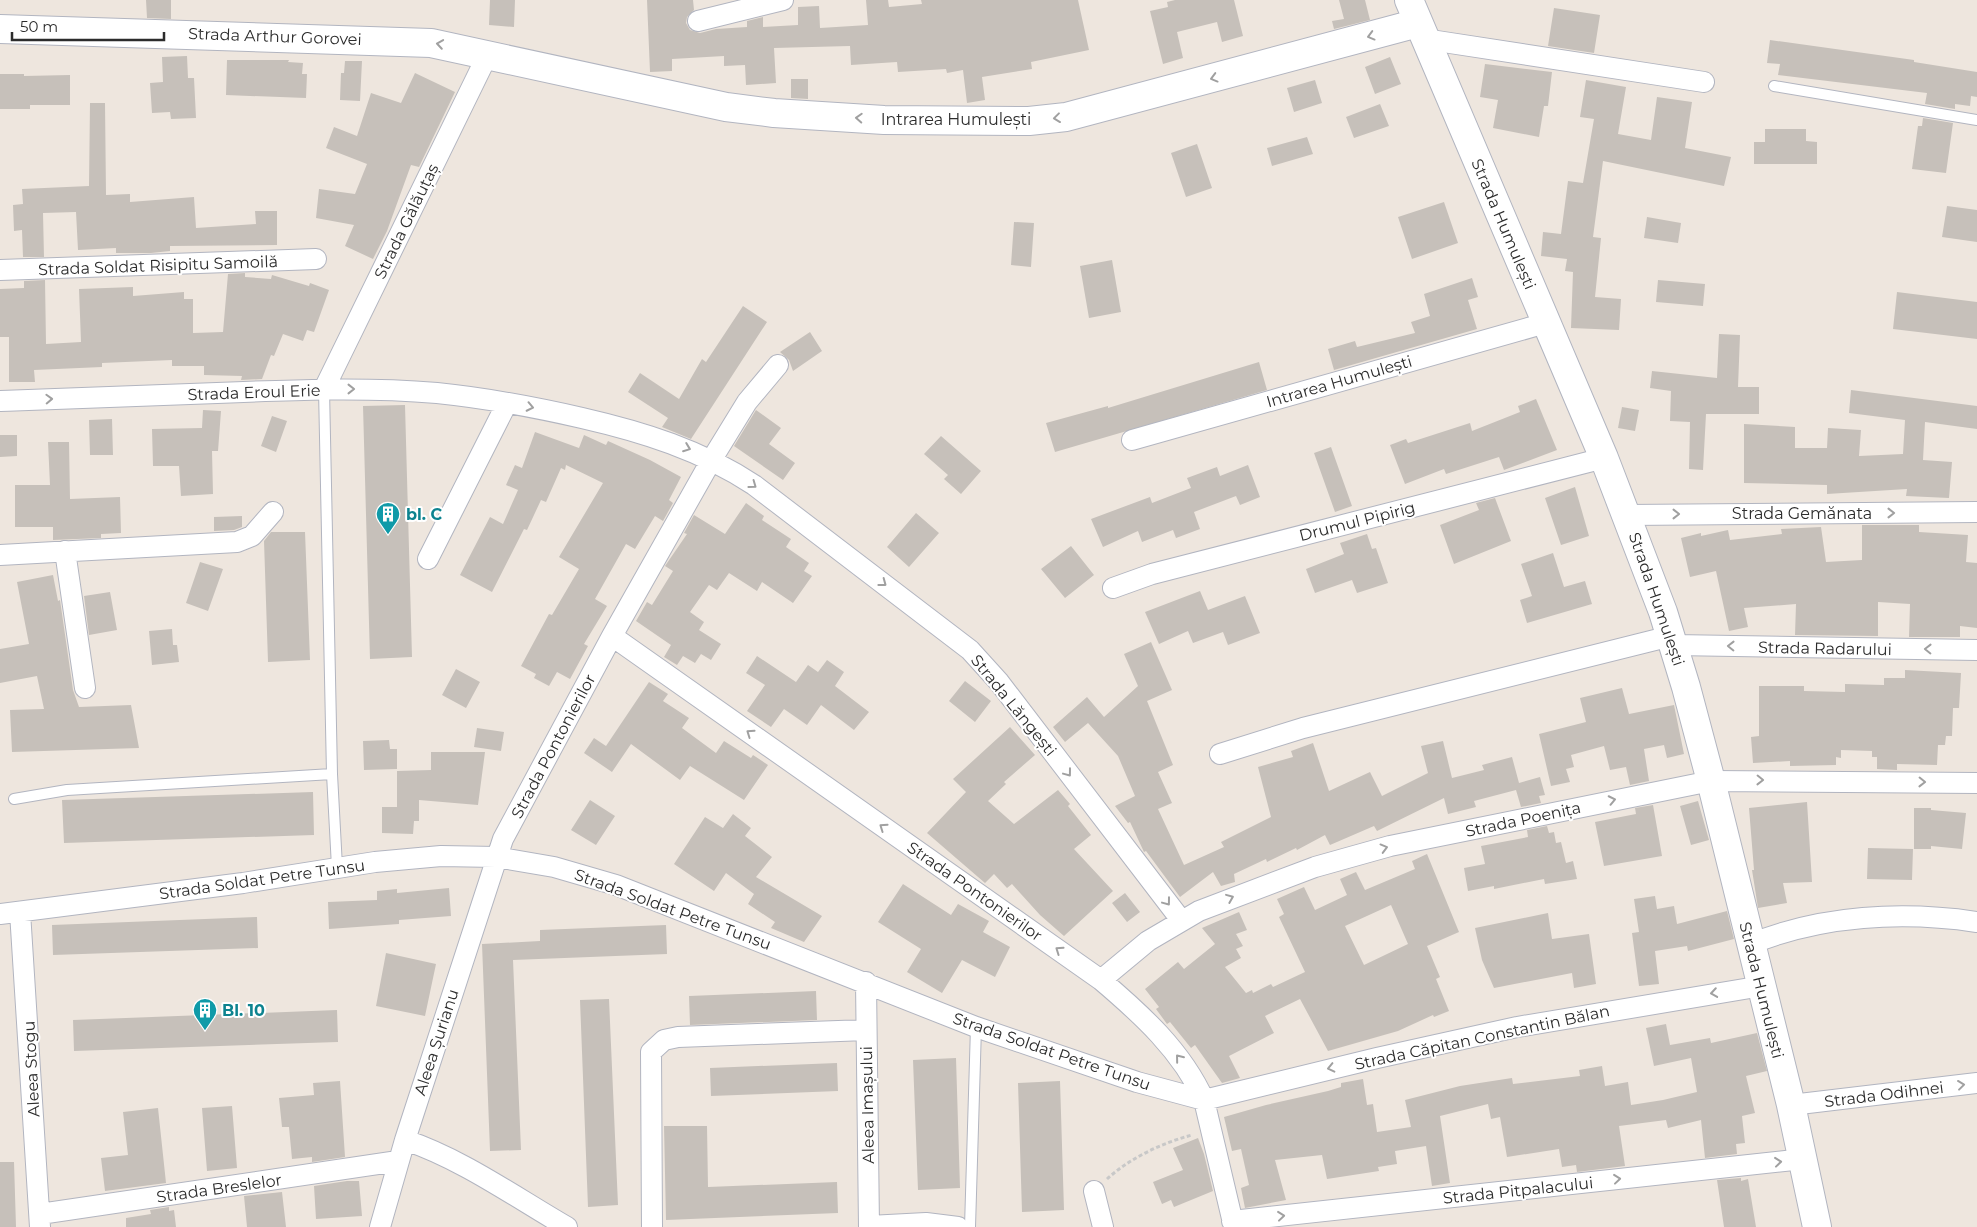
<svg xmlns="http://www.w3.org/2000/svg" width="1977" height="1227" font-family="Montserrat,sans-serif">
  <rect width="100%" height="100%" fill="#eee6de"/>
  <path fill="#c6c0ba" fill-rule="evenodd" d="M146,0H171V19L147,18Z
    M490,0H515L514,27L489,25Z
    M647,0H693L694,10L687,17L686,23L690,30L700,33L716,29L747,27V21L763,17V27L798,25V7L819,6L820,28L868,25L866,0H888L889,7L922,4L921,0H1078L1089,50L1031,62L1032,69L982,77L985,100L967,103L963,70L947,73L946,69L898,72L897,62L851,65L850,46L774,48L776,83L746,85L745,65L724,66V56L672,59V71L650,72Z
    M1175,0H1234L1243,36L1222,42L1217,22L1177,32L1183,58L1163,64L1150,11L1168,7L1167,2Z
    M1339,0H1365L1370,20L1334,29L1332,21L1344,19Z
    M1554,8L1600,15L1594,53L1548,46Z
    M1770,40L1914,60V62L1977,72V97L1971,96L1970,106L1955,104V109L1925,104L1927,93L1778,75L1780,64L1767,63Z
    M187,56L188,78H194L196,118L171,119L170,112L152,113L150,83L163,82L162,57Z
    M1390,57L1401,84L1375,94L1365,67Z
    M227,60H289L288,62L303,63L302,74H307L306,98L226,95Z
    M345,61H362L360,101L340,100L341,73H344Z
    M1485,64L1552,72L1548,106H1544L1539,137L1493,128L1498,100L1480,97Z
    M415,73L455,92L419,167L411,165L387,231L373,259L345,246L354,225L316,218L319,189L355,194L367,164L326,148L334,127L357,136L371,93L401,103Z
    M0,74H24V76L70,75V105H30V109H0Z
    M791,79H808V99L791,98Z
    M1315,80L1322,103L1294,112L1287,88Z
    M1586,80L1626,87L1618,134L1651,140L1657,97L1692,102L1685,148L1731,157L1724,186L1603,161L1593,237L1601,238L1595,297L1621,299L1619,330L1571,328L1573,272L1565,271L1567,259L1541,256L1543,232L1561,234L1568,181L1583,183L1594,119L1580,117Z
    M90,103H105L106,195L130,194V202L194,197L196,228L256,224L255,211H277V245L170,246V251L151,253H116V248L78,250L76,212L43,213L44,257H23L22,230L14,231L13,205L23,204L22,189L89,186Z
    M1380,104L1389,126L1354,138L1346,117Z
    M1923,118L1953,123L1946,173L1912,169L1918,126H1922Z
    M1765,129H1806V141L1817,142V164H1754V142H1765Z
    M1307,137L1313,154L1272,166L1267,148Z
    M1197,144L1212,188L1186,197L1171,153Z
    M1444,202L1458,243L1412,259L1398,217Z
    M1947,206L1977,210V242L1942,237Z
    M1647,217L1681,223L1678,243L1644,238Z
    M1014,222L1034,223L1031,267L1011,265Z
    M1112,260L1121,312L1089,318L1080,266Z
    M245,273V277L271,279L272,275L309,286L310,283L329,290L314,332L307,330L303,341L283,334L274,356L271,355L262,379L241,380L242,376L204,375V366H172V360L102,363V367L34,370L35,382H9V337H0V289L24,288V281L45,280L46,344L81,342L79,289L133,287V296L184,292V299H193V333L223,332L228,274Z
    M1472,278L1478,297L1468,300L1477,329L1334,370L1328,349L1355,341L1357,347L1415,333L1411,322L1430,316L1424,294Z
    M1658,280L1705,284L1703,306L1656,302Z
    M1897,292L1977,302V339L1893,329Z
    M743,306L767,322L691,439L662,427L668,418L628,392L640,373L679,399L702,359L706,362Z
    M810,332L822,351L793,371L789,360L780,352Z
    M1719,334L1740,335L1738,387H1759V414H1706L1703,470L1689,469L1690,422L1670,421L1671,391L1650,388L1652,371L1717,378Z
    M1259,362L1267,390L1055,452L1046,423L1108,406V408Z
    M1851,390L1977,406V429L1925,422L1923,460L1952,462L1949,498L1906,496L1907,489L1827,494V485L1744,483V424L1795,427V448H1827L1828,428L1861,430L1859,456L1903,454L1905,420L1849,413Z
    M1536,399L1557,450L1504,470L1499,457L1446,474L1444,469L1405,484L1390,445L1406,439L1408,443L1470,423L1472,431L1520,412L1518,406Z
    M405,405L412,657L370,659L363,406Z
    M1622,407L1639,410L1635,431L1618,428Z
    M203,410L221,411L218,451H212L213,494L181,496L179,466H153L152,429L202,428Z
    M756,410L781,428L769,444L795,463L783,480L734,446Z
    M272,416L287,421L276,452L261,446Z
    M112,419L113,455H90L89,420Z
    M535,432L579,448L584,435L606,445L608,441L650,460L681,477L669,500L673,503L663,521L655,516L635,549L626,544L595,599L607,606L584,644L588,646L570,679L557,672L549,686L534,678L536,674L521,666L549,614L552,615L579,569L559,557L603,483L566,465L565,470L561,468L546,502L541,500L527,530L524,529L492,592L460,575L490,517L503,524L518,490L506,485L515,465L522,468Z
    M0,435H17V456L0,457Z
    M941,436L981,471L961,494L944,479L948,475L924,454Z
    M48,442H69L70,499L120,497L121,533L101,534V538L53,540V527H15V485H50Z
    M1331,447L1352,506L1335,512L1314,453Z
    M1248,465L1260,497L1240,505L1236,496L1194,512L1200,529L1176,538L1173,530L1142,542L1138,531L1103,547L1091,519L1150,497L1152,503L1191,488L1187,478L1217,467L1220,476Z
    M1575,487L1589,536L1561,545L1545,498Z
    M1495,498L1511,541L1454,564L1440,525L1479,510L1476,503Z
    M746,503L764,516L762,520L791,539L786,547L809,563L804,571L812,576L793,603L762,582L757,591L729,573L717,590L709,585L690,612L704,622L699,630L721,644L711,660L701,654L695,663L683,656L677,665L664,657L671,645L636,621L647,602L652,605L673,571L665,566L687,534L684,533L694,515L725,534Z
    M916,513L939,533L909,567L887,547Z
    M242,516V527L234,530L214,531V517Z
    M1862,525H1919V532L1968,535L1966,562L1977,563V628L1960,626V637H1909L1910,604L1878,602V636L1795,635L1796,604L1744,608L1748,627L1729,631L1716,571L1690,577L1681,538L1701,533V536L1728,530L1730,540L1782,534L1781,529L1821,527L1826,562L1862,560Z
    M271,532H305L310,660L268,662L264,541Z
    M1367,534L1372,549L1376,548L1388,583L1357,593L1352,580L1315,593L1306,569L1344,554L1340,543Z
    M1071,546L1094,575L1065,598L1041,569Z
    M1553,553L1564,587L1585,581L1592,604L1527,623L1520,600L1532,596L1521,564Z
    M200,562L223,569L208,611L186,603Z
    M53,575L58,601L60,600L73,690L79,707L131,705L139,748L12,752L10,710L44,709L37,676L0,683V649L29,644L17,582Z
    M1200,591L1208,610L1245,596L1260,633L1228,645L1223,632L1193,643L1188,631L1159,644L1145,612Z
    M110,592L117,630L89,635L84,596Z
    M172,629L173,645H177L179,662L152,665L149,631Z
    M1151,642L1172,690L1147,701L1173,765L1158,772L1172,803L1158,809L1184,865L1224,847L1221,842L1271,817L1258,767L1293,757L1291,751L1313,743L1329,791L1370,772L1382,796L1428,773L1421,746L1443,741L1452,778L1484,770L1482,765L1512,757L1519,783L1540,777L1545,795L1539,796L1541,803L1521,807L1516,790L1474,801L1476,807L1448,814L1444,798L1377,831L1374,826L1330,845L1325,835L1297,850L1296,848L1267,862L1266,859L1234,874L1235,882L1221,886L1213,872L1180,897L1146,851L1144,852L1130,822L1128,823L1115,806L1135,796L1118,756L1088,723L1065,742L1053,727L1087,697L1104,717L1138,686L1124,654Z
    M757,656L796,682L808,665L818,672L827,660L844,672L835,686L869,712L854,730L821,705L807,725L784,709L771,727L747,711L765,685L746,673Z
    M456,669L480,682L466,708L442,695Z
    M1905,670L1961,673L1959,708H1953L1952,736H1946L1945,745H1938L1937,765L1897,764V770L1877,769V757H1872V751L1841,750V758L1836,757V765L1790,766V761L1753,763L1751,737L1759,736V686H1804V691L1845,692V684L1884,685V678H1905Z
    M965,681L991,701L975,722L949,701Z
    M649,682L668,694L663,701L689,718L682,728L716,753L724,741L751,758L753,755L768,765L744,800L690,766L680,780L631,744L612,772L584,753L594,738L606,746Z
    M1622,688L1629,714L1674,705L1684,754L1667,758L1664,745L1644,749L1649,781L1630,785L1626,767L1610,770L1604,746L1571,755L1574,767L1566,769L1570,782L1551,786L1539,734L1586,722L1580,698Z
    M1010,727L1035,755L1004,782L1006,784L988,801L1014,824L1058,790L1070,804L1068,806L1091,835L1074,849L1113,891L1064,936L1040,915L1012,884L1007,888L994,874L985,883L927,833L966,792L953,779Z
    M477,728L504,732L501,751L474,747Z
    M389,740L390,749H397V769L364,770L363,741Z
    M431,752H485L478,805L419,800V821H414L413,834L382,833V807H397V771L431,770Z
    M313,792L314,835L64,843L62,800Z
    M590,800L615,816L596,845L571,830Z
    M1698,801L1709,840L1691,845L1680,806Z
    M1807,802L1812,882L1783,883L1787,903L1758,908L1752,870H1754L1749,808Z
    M1653,805L1662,856L1604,866L1595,822L1636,814L1635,808Z
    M1914,808H1931V810L1966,813L1962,849L1931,846V849H1914Z
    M733,814L751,828L745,836L772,857L756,877L822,916L804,942L771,928L775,922L748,904L754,894L726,873L714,891L674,864L705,817L723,828Z
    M1547,826L1549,833L1554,832L1556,843L1561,842L1566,863L1573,861L1577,879L1545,884L1544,879L1494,889V886L1468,891L1464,868L1485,864L1481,846L1528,837L1527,830Z
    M1868,848L1913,849L1912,880L1867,879Z
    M1427,854L1459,932L1427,946L1440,977L1436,979L1449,1011L1434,1017L1433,1015L1398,1031L1328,1051L1300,999L1265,1016L1274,1033L1229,1056L1240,1078L1222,1083L1195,1045L1191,1048L1170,1022L1167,1024L1156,1009L1159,1007L1145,989L1178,962L1184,969L1215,944L1202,928L1239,912L1247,930L1236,934L1243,946L1236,949L1241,958L1225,967L1246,993L1252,990L1253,993L1271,984L1273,987L1305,972L1279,917L1284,914L1277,899L1304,887L1315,910L1347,895L1340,879L1356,872L1365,890L1415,869L1412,861ZM1391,905L1408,944L1364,965L1345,926Z
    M903,884L951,915L958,904L989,921L983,932L1010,947L995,977L962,960L942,993L907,972L921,949L878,922Z
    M449,888L451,916L399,920V924L329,929L328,902L377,900V891L397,889V893Z
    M1125,893L1140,912L1127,922L1112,903Z
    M1655,896L1657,909L1674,906L1677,924L1727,911L1734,939L1688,951L1687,946L1655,951L1659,984L1639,986L1632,933L1639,932L1634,899Z
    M1548,913L1552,939L1589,934L1596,984L1574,988L1572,973L1494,988L1482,960L1475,928Z
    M257,917L258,948L53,955L52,925Z
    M666,925L667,954L513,960L521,1150L490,1151L482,944L540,941V930Z
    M386,953L436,964L425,1016L376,1006Z
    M816,991L817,1020L690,1025L689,996Z
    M609,999L618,1205L588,1207L580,1000Z
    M337,1010L338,1042L74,1051L73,1020Z
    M1666,1024L1670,1045L1710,1038L1711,1043L1757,1033L1767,1071L1746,1076L1755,1113L1742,1116L1745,1143L1736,1144L1737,1154L1705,1158L1701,1120L1668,1128L1666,1120L1619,1126L1625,1166L1577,1172L1576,1165L1562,1167L1559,1149L1507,1157L1500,1117L1491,1119L1488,1104L1440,1116L1450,1183L1432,1186L1426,1146L1395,1151L1397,1164L1378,1167L1379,1171L1327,1179L1322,1155L1275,1160L1286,1200L1245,1208L1241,1188L1249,1185L1241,1149L1232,1151L1224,1117L1266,1105L1328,1091L1341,1087V1083L1363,1079L1367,1105L1373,1104L1377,1132L1411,1127L1405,1100L1460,1086L1512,1078L1513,1084L1580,1076L1579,1070L1602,1066L1605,1086L1628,1082L1631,1105L1663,1100L1697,1092L1691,1058L1654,1066L1646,1028Z
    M956,1058L960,1188L918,1190L913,1060Z
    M837,1063L838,1091L711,1096L710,1068Z
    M340,1081L345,1157L312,1162V1157L292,1159L289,1127H282L279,1098L314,1095L313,1083Z
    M1060,1081L1064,1210L1022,1212L1018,1083Z
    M232,1106L237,1168L207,1171L202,1108Z
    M158,1108L166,1183L105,1191L101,1158L128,1155L123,1112Z
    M664,1126H707L708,1187L837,1182L838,1213L666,1220Z
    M1198,1138L1204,1154L1213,1191L1174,1207L1171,1200L1162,1204L1153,1182L1183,1170L1173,1148Z
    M0,1162H14L16,1227H0Z
    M1741,1178V1181L1748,1179L1756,1227H1724L1717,1180Z
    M347,1181H359L362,1216L316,1219L314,1186Z
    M282,1192L286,1227H247L244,1196Z
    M169,1207V1211L174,1210L176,1227H126V1218L151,1214L150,1210Z"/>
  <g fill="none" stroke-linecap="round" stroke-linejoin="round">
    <g stroke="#b2b5c0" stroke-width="12">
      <path id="lane" d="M1774,86L1977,120
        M324,389L332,774L337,867
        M14,799L67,790L332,774
        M970,1227L976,1027"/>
    </g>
    <g stroke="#b2b5c0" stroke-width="22">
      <path id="street" d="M698,21L783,0
        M1424,39L1704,82
        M0,270L316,259
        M324,389L488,54
        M0,401C72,398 144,396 217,393C290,390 364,387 437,393C486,398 534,407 582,418C643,432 701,450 754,485L970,650L999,682L1181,920
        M1132,440L1546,323
        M1627,515L1977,512
        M65,551L85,688
        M0,555L237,542L252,536L273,512
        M428,559L507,403
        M1113,588L1152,574L1604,458
        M612,636L1101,980C1141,1014 1182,1051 1204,1100L1234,1227
        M1674,645L1977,650
        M1220,754L1303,728L1671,636
        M20,912L40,1227
        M0,914L243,883L375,862L441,856L496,857L554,867L616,885L976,1027L1137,1082L1204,1100L1377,1058L1517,1027L1762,986
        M1751,944C1822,915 1903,911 1977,922
        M1101,980L1148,941L1199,911L1315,867L1390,846L1711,781L1977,783
        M866,982L869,1227
        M1791,1105L1977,1083
        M405,1140C462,1159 515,1197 567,1227
        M1094,1191L1103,1227
        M40,1214L398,1161
        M1232,1221L1803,1159
        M869,1226L926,1223L958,1227
        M380,1227L405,1140L503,839L612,636L712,459L747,402L778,365
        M652,1227L651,1052L664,1040L678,1037L866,1030"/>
    </g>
    <g stroke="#b2b5c0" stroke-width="30">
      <path id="secondary" d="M1409,0L1604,458L1663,612L1686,687L1711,781L1791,1105L1817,1227
        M0,29L431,43L726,107L774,113L884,120L1029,121L1066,117L1418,23"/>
    </g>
    <path stroke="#c8c8c8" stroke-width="3" stroke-dasharray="4 2.5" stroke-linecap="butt" d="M1107,1179C1130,1158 1162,1143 1192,1135"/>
    <use href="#lane" stroke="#fff" stroke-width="10"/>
    <use href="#street" stroke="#fff" stroke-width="20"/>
    <use href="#secondary" stroke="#fff" stroke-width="28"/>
  </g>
  <defs><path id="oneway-chevron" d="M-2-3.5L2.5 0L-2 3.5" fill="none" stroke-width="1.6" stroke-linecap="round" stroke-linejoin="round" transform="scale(1.25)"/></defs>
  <g stroke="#a0a0a0">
    <use href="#oneway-chevron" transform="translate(1371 36) rotate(165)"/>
    <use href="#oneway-chevron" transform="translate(440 44) rotate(-171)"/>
    <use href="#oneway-chevron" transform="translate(1214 78) rotate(165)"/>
    <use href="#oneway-chevron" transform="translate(859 118) rotate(-177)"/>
    <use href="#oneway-chevron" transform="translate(1057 118) rotate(173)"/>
    <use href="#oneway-chevron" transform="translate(351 389)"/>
    <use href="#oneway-chevron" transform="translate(49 399) rotate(-2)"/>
    <use href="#oneway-chevron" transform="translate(530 407) rotate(12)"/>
    <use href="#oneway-chevron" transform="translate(687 448) rotate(21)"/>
    <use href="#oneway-chevron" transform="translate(753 485) rotate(36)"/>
    <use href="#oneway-chevron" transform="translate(1891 513)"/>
    <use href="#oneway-chevron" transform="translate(1676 514)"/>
    <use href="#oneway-chevron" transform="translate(883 583) rotate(37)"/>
    <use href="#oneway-chevron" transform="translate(1731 646) rotate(-179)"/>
    <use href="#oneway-chevron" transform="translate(1928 649) rotate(-179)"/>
    <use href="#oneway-chevron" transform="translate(750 733) rotate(-145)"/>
    <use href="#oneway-chevron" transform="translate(1068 773) rotate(53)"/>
    <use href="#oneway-chevron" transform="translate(1760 780) rotate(1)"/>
    <use href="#oneway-chevron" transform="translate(1922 782) rotate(1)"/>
    <use href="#oneway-chevron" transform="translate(1612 800) rotate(-12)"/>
    <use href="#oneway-chevron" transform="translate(883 827) rotate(-145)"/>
    <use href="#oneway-chevron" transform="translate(1384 848) rotate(-15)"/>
    <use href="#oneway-chevron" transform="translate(1230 898) rotate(-22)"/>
    <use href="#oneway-chevron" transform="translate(1167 902) rotate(53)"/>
    <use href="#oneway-chevron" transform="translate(1059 950) rotate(-145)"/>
    <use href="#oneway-chevron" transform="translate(1714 993) rotate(171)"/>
    <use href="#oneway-chevron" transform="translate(1179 1058) rotate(-129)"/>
    <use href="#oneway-chevron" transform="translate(1331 1068) rotate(167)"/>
    <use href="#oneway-chevron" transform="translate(1961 1085) rotate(-7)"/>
    <use href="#oneway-chevron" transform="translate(1778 1162) rotate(-6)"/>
    <use href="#oneway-chevron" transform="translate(1617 1179) rotate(-6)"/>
    <use href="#oneway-chevron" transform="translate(1281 1216) rotate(-6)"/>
  </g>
  <defs>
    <g id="building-pin" transform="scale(1.25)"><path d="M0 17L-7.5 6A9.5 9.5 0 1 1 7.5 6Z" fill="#0f9aa8" stroke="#fff"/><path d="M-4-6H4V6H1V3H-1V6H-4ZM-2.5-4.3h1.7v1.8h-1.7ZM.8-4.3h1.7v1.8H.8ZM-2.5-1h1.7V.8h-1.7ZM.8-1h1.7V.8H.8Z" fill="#fff"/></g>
  </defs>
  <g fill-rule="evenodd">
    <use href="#building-pin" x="388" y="514"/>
    <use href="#building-pin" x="205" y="1010"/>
  </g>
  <g text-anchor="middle" stroke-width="4" stroke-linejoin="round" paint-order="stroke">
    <g font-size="16" fill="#2c2c2c" stroke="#fff">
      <text transform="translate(275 36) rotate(2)" y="6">Strada Arthur Gorovei</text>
      <text x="956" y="125">Intrarea Humulești</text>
      <text transform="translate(406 221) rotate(-64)" y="6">Strada Gălăuțaș</text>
      <text transform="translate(1504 224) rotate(67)" y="6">Strada Humulești</text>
      <text transform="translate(158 265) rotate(-2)" y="6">Strada Soldat Risipitu Samoilă</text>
      <text transform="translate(1339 381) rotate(-16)" y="6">Intrarea Humulești</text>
      <text transform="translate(254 392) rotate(-2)" y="6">Strada Eroul Erie</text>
      <text x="1802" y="519">Strada Gemănata</text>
      <text transform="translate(1357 521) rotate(-14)" y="6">Drumul Pipirig</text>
      <text transform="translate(1657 599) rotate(71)" y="6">Strada Humulești</text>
      <text transform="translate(1825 648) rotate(1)" y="6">Strada Radarului</text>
      <text transform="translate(1014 705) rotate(51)" y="6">Strada Lăngești</text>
      <text transform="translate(553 746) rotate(-62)" y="6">Strada Pontonierilor</text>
      <text transform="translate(1523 819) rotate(-12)" y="6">Strada Poenița</text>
      <text transform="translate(262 879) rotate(-8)" y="6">Strada Soldat Petre Tunsu</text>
      <text transform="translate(975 891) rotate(35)" y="6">Strada Pontonierilor</text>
      <text transform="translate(673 909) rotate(20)" y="6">Strada Soldat Petre Tunsu</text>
      <text transform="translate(1762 990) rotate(76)" y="6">Strada Humulești</text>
      <text transform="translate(1482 1037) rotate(-12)" y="6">Strada Căpitan Constantin Bălan</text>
      <text transform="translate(436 1042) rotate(-72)" y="6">Aleea Șurianu</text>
      <text transform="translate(1052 1051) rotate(19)" y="6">Strada Soldat Petre Tunsu</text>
      <text transform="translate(31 1069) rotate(-93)" y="6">Aleea Stogu</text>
      <text transform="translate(1884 1094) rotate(-7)" y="6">Strada Odihnei</text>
      <text transform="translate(867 1105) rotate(-91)" y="6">Aleea Imașului</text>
      <text transform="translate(219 1188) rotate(-8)" y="6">Strada Breslelor</text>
      <text transform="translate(1518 1190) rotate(-6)" y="6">Strada Pitpalacului</text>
    </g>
    <g font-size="16" font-weight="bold" fill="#0d838f" stroke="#fff" text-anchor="start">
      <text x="406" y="520">bl. C</text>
      <text x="222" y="1016">Bl. 10</text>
    </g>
  </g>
  <path d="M12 32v8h152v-8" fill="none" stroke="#2c2c2c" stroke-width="2.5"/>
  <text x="20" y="32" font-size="15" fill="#2c2c2c" stroke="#ffffff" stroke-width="4" paint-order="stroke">50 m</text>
</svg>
